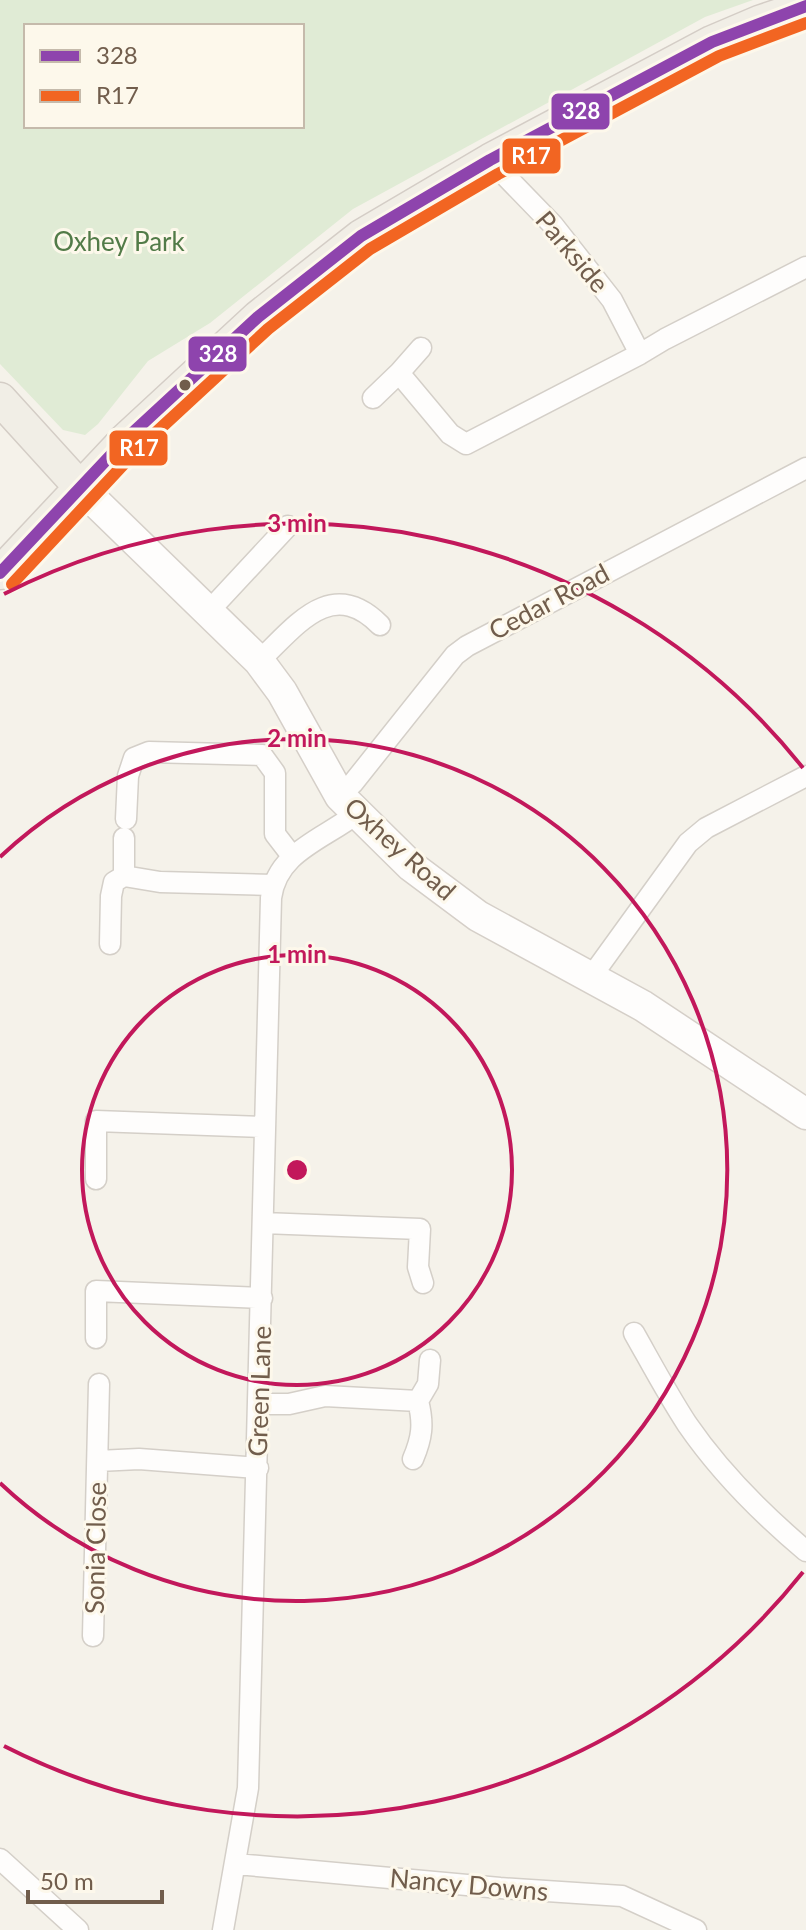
<svg xmlns="http://www.w3.org/2000/svg" width="806" height="1930" font-family="Lato,sans-serif">
  <rect width="100%" height="100%" fill="#f5f2ea"/>
  <path fill="#e0ebd5" fill-rule="evenodd" d="M0,0H753L705,17L353,209L210,323L148,361L98,424L85,435L63,430L0,364ZM302,26V126H26V26Z"/>
  <g fill="none" stroke-linecap="round" stroke-linejoin="round">
    <g stroke="#d4cfc8" stroke-width="23">
      <path id="street" d="M640,354L665,339L806,267
        M399,373L450,434L466,444L640,354L612,300L553,225L490,160
        M373,398L399,373L421,348
        M208,612L288,526
        M259,661C296,626 331,576 380,625
        M340,796L353,783L455,655L467,646L806,468
        M126,819L128,776L134,758L149,752L262,755L275,773V834L292,856
        M124,876L160,882L273,885
        M110,944L111,896L114,882L124,876V838
        M591,977L688,843L706,828L806,776
        M96,1179V1121L265,1127
        M263,1223L420,1229L418,1267L423,1283
        M634,1333C651,1363 668,1395 687,1424C720,1472 762,1514 806,1551
        M96,1338V1291L262,1298
        M259,1404H289L325,1396L418,1401
        M413,1459C422,1438 424,1424 418,1401L428,1384L430,1360
        M98,1461L139,1459L258,1468
        M93,1636L99,1384
        M0,1859L78,1930
        M236,1864L500,1888L622,1896L696,1930
        M223,1930L248,1788L271,898C277,852 322,840 356,814"/>
    </g>
    <g stroke="#d5cfc8" stroke-width="33">
      <path id="secondary" d="M80,487L259,661L282,692L340,796L411,866L478,916L643,1006L806,1114"/>
    </g>
    <g stroke="#d4cdc6" stroke-width="35">
      <path id="primary" d="M0,399L80,487
        M0,573L126,439L258,317L361,236L490,160L712,42L759,22L806,6"/>
    </g>
    <use href="#street" stroke="#fefdfc" stroke-width="20"/>
    <use href="#secondary" stroke="#fefdfc" stroke-width="30"/>
    <use href="#primary" stroke="#f1eee6" stroke-width="32"/>
    <g stroke="#fdf8eb" stroke-width="18">
      <path id="bus-1" d="M0,573L126,439L258,317L361,236L490,160L712,42L806,6"/>
    </g>
    <g stroke="#fdf8eb" stroke-width="18">
      <path id="bus-2" d="M12,584L137,450L268,329L370,249L498,174L719,56L806,23"/>
    </g>
    <use href="#bus-1" stroke="#8e44ad" stroke-width="12"/>
    <use href="#bus-2" stroke="#f26522" stroke-width="12"/>
  </g>
  <g fill="none" stroke="#c2185b" stroke-width="4">
    <circle cx="297" cy="1170" r="215"/>
    <path d="M0 857A431 431 0 1 1 0 1483"/>
    <path d="M803 1572A646 646 0 0 1 4 1746M4 594A646 646 0 0 1 803 768"/>
  </g>
  <circle fill="#715d4c" stroke="#fdf8eb" stroke-width="3" cx="185" cy="385" r="7"/>
  <g text-anchor="middle" stroke-width="6" stroke-linejoin="round" paint-order="stroke">
    <g font-size="26" fill="#527b48" stroke="#fdf8eb">
      <text x="119" y="251">Oxhey Park</text>
    </g>
    <g font-size="26" fill="#715d4c" stroke="#fdf8eb">
      <text transform="translate(572 252) rotate(50)" y="9">Parkside</text>
      <text transform="translate(549 602) rotate(-28)" y="9">Cedar Road</text>
      <text transform="translate(400 849) rotate(42)" y="9">Oxhey Road</text>
      <text transform="translate(260 1391) rotate(-88)" y="9">Green Lane</text>
      <text transform="translate(96 1548) rotate(-89)" y="9">Sonia Close</text>
      <text transform="translate(469 1885) rotate(5)" y="9">Nancy Downs</text>
    </g>
  </g>
  <circle cx="297" cy="1170" r="12" fill="#c2185b" stroke="#fdf8eb" stroke-width="4"/>
  <g font-size="24" text-anchor="middle" font-weight="bold" fill="#c2185b" stroke="#fdf8eb" stroke-width="6" stroke-linejoin="round" paint-order="stroke">
    <text x="297" y="532">3 min</text>
    <text x="297" y="747">2 min</text>
    <text x="297" y="963">1 min</text>
  </g>
  <g stroke="#fdf8eb" stroke-width="3">
    <rect x="550" y="92" width="61" height="39" rx="8" fill="#8e44ad"/>
    <rect x="501" y="137" width="61" height="38" rx="8" fill="#f26522"/>
    <rect x="187" y="335" width="61" height="38" rx="8" fill="#8e44ad"/>
    <rect x="108" y="429" width="61" height="38" rx="8" fill="#f26522"/>
  </g>
  <g font-size="22" text-anchor="middle" font-weight="bold" fill="#fff">
    <text x="581" y="119">328</text>
    <text x="531" y="164">R17</text>
    <text x="218" y="362">328</text>
    <text x="139" y="456">R17</text>
  </g>
  <rect x="24" y="24" width="280" height="104" fill="#fdf8eb" stroke="#c5baab" stroke-width="2"/>
  <rect x="40" y="50" width="40" height="12" fill="#8e44ad" stroke="#c5baab" stroke-width="2"/>
  <text x="96" y="64" font-size="24" fill="#715d4c">328</text>
  <rect x="40" y="90" width="40" height="12" fill="#f26522" stroke="#c5baab" stroke-width="2"/>
  <text x="96" y="104" font-size="24" fill="#715d4c">R17</text>
  <path d="M28 1890v12h134v-12" fill="none" stroke="#715d4c" stroke-width="4"/>
  <text x="40" y="1890" font-size="24" fill="#715d4c" stroke="#fdf8eb" stroke-width="6" paint-order="stroke">50 m</text>
</svg>
